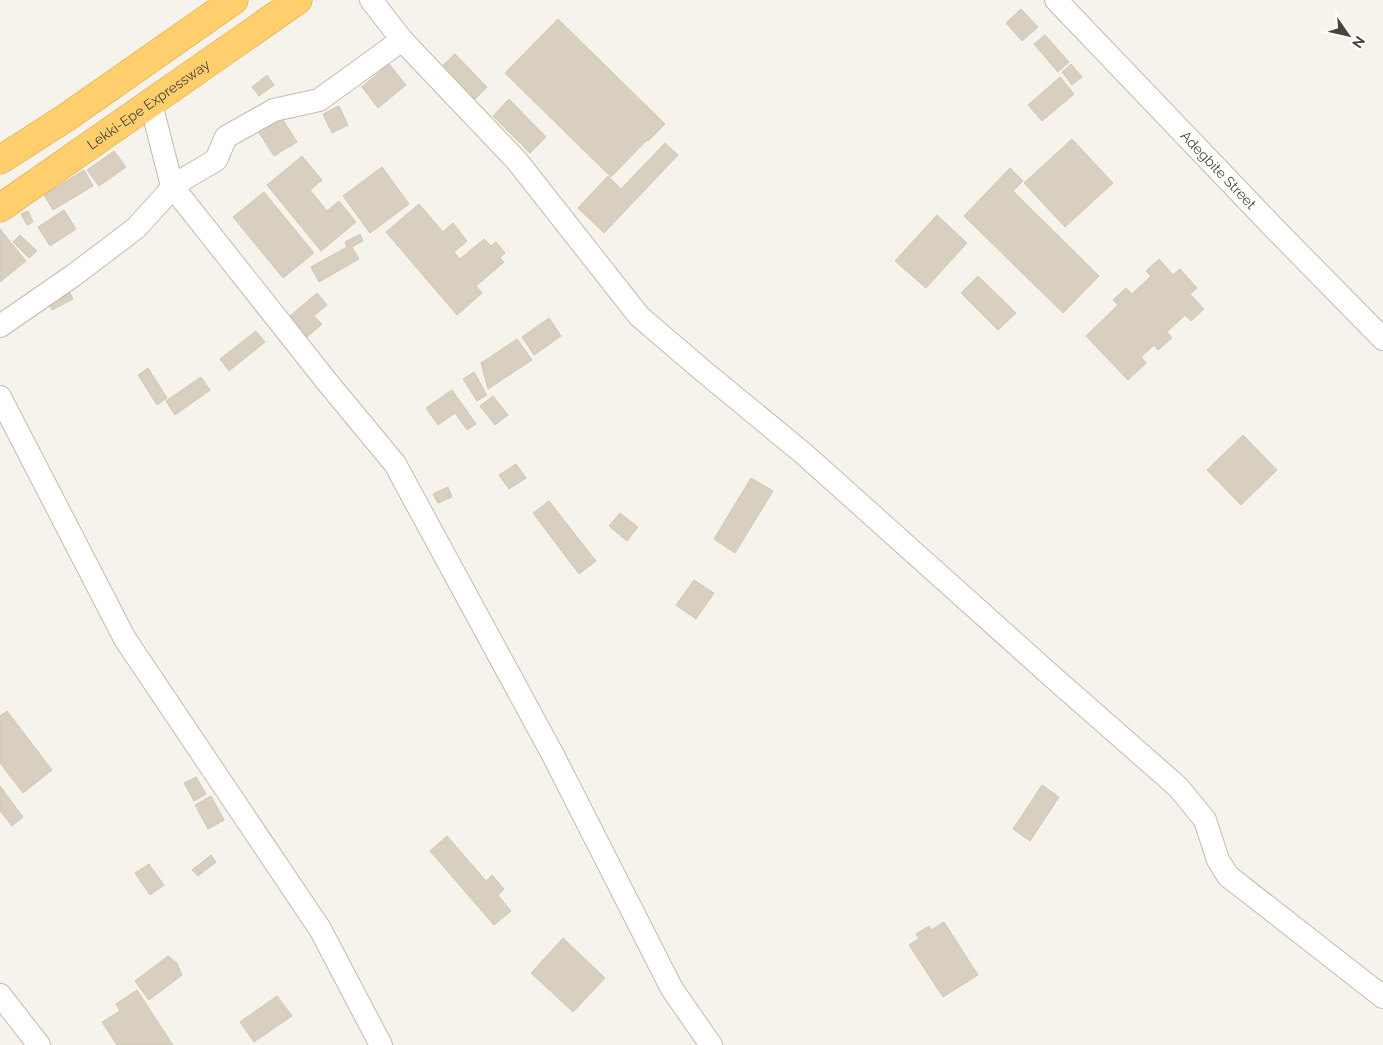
<svg xmlns="http://www.w3.org/2000/svg" width="1383" height="1045" font-family="Raleway,sans-serif">
  <rect width="100%" height="100%" fill="#f6f3ec"/>
  <path fill="#d8cfc1" stroke="#d3c7b4" d="M1021,9L1038,27L1022,41L1006,23Z
    M558,19L665,124L648,141L647,140L611,177L505,73Z
    M1045,35L1069,62L1058,72L1034,44Z
    M455,54L487,87L472,102L439,69Z
    M389,64L406,85L378,108L362,87Z
    M1071,64L1082,77L1072,85L1062,72Z
    M267,75L274,85L259,96L252,87Z
    M1060,77L1074,94L1042,121L1028,105Z
    M509,99L546,137L530,153L493,116Z
    M339,106L348,125L332,133L323,114Z
    M279,114L297,142L274,156L256,128Z
    M1072,139L1113,183L1065,227L1024,183Z
    M665,143L678,155L604,233L578,208L608,176L621,189Z
    M114,151L126,167L99,186L87,170Z
    M302,156L322,180L310,190L327,211L339,201L356,222L321,251L267,185Z
    M382,167L409,204L370,233L343,196Z
    M1010,168L1023,181L1013,191L1099,276L1063,313L964,216Z
    M84,170L93,186L53,210L44,195Z
    M264,192L314,253L283,278L233,217Z
    M419,204L443,232L453,223L467,241L454,252L460,259L484,239L491,246L496,242L505,253L500,258L504,262L476,286L482,293L457,315L386,232Z
    M64,210L76,229L50,246L38,227Z
    M28,211L33,222L27,225L21,214Z
    M937,215L967,243L926,288L895,261Z
    M0,229L26,261L0,282Z
    M360,234L363,241L352,247L359,259L319,282L311,267L347,247L345,242Z
    M20,235L37,251L29,258L13,242Z
    M1159,259L1173,275L1180,269L1197,288L1190,294L1204,309L1191,321L1185,315L1167,332L1172,338L1158,350L1154,345L1141,357L1146,363L1128,380L1086,336L1118,305L1113,300L1126,288L1132,294L1151,276L1146,271Z
    M978,276L1016,313L998,330L961,293Z
    M67,287L73,299L52,310L46,299Z
    M317,293L327,305L314,316L322,324L307,337L290,316Z
    M549,318L561,336L534,355L522,337Z
    M256,331L265,342L229,371L220,359Z
    M517,339L532,360L488,389L481,363Z
    M148,368L167,398L157,405L138,375Z
    M474,372L487,395L477,401L463,379Z
    M201,377L210,390L175,415L166,401Z
    M452,390L476,424L467,430L455,413L438,425L426,408Z
    M493,396L508,415L495,425L480,406Z
    M1243,435L1277,470L1241,505L1207,470Z
    M516,464L526,478L509,489L499,475Z
    M751,478L773,491L735,553L714,539Z
    M448,487L452,497L438,503L433,494Z
    M549,501L596,561L579,574L533,513Z
    M620,513L638,527L627,541L609,526Z
    M694,580L714,593L696,619L676,605Z
    M7,711L52,770L23,793L0,763V716Z
    M196,777L206,794L194,801L184,783Z
    M1042,785L1059,797L1030,841L1013,829Z
    M0,786L23,817L12,826L0,811Z
    M211,796L224,820L208,829L195,805Z
    M447,836L486,881L492,875L504,889L498,895L511,911L494,925L430,851Z
    M211,855L216,862L198,876L192,870Z
    M149,864L164,885L150,895L135,873Z
    M944,922L978,975L943,997L909,945L919,938L916,934L929,926L931,930Z
    M563,938L605,978L573,1012L531,973Z
    M168,956L177,963L182,975L149,1000L135,981Z
    M137,990L173,1045H117L102,1022L120,1011L116,1004Z
    M277,996L292,1016L254,1042L240,1022Z"/>
  <g fill="none" stroke-linecap="round" stroke-linejoin="round">
    <g stroke="#c2bbae" stroke-width="24">
      <g id="street">
        <path d="M371,0L402,40L517,161L639,316L702,370L804,454L1055,679L1178,787L1205,820L1218,860L1228,876L1383,997"/>
        <path id="s1" d="M1056,0L1275,229L1383,339"/>
        <path d="M151,104L172,186L328,383L395,464L553,755L672,989L711,1045"/>
        <path d="M0,326L74,275L136,228L166,195L172,186L216,160L226,137L274,110L319,100L402,40"/>
        <path d="M0,397L125,639L320,929L381,1045"/>
        <path d="M0,995L39,1045"/>
      </g>
    </g>
    <g stroke="#e0a43c" stroke-width="29">
      <g id="highway">
        <path d="M0,160L67,117L234,0"/>
        <path id="s2" d="M0,208L298,0"/>
      </g>
    </g>
    <use href="#street" stroke="#fff" stroke-width="22"/>
    <use href="#highway" stroke="#ffcf6e" stroke-width="28"/>
  </g>
  <g text-anchor="middle" stroke-width="4" stroke-linejoin="round" paint-order="stroke">
    <g font-size="14" fill="#4b4439" stroke="#fff">
      <text dy="5" stroke="none"><textPath href="#s2" startOffset="181">Lekki-Epe Expressway</textPath></text>
      <text dy="5" stroke="none"><textPath href="#s1" startOffset="235">Adegbite Street</textPath></text>
    </g>
  </g>
  <g transform="translate(1348 35) rotate(124)" stroke="#ffffff" stroke-width="4" paint-order="stroke">
  <path d="M0-4L9 19L0 12L-9 19Z" fill="#4b4439"/>
  <text y="-8" font-size="14" font-weight="bold" text-anchor="middle" fill="#4b4439">N</text>
  </g>
</svg>
